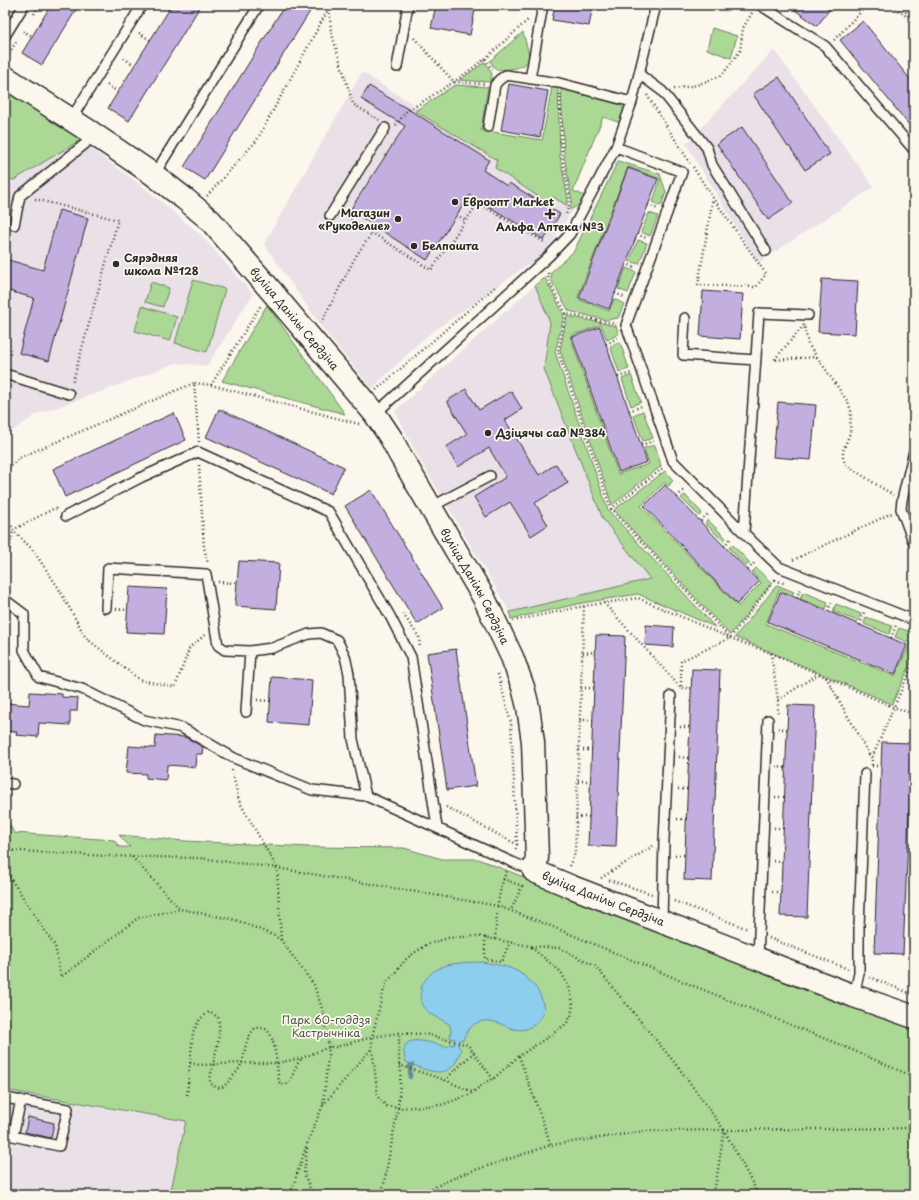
<svg xmlns="http://www.w3.org/2000/svg" width="919" height="1200" font-family="'Playpen Sans',sans-serif">
  <rect width="100%" height="100%" fill="#fbf7ec"/>
  <filter id="ink" filterUnits="userSpaceOnUse"><feTurbulence type="fractalNoise" baseFrequency=".025" numOctaves="2"/><feDisplacementMap in="SourceGraphic" scale="8" xChannelSelector="R" yChannelSelector="G"/><feConvolveMatrix kernelMatrix="1 2 1 2 8 2 1 2 1" color-interpolation-filters="sRGB"/></filter>
  <g filter="url(#ink)">
    <path fill="#eae1e8" d="M774,50L874,187L758,263L686,144Z
      M362,72L575,207L543,257L526,266L424,338L372,389L325,332L264,244Z
      M5,95L61,131L85,144L146,189L201,235L253,294L207,366L176,363L106,390L37,414L5,436Z
      M535,285L550,322L544,369L603,519L651,580L510,612L417,455L395,411Z
      M5,1090L186,1121L170,1195H5Z"/>
    <path fill="#acd896" stroke="#6c8260" d="M712,28L737,36L731,58L707,49Z
      M523,32C524,38 529,52 529,57C528,70 506,69 496,70L490,61Z
      M485,62L492,74L490,82L459,80Z
      M455,85L488,87L481,130L542,140L552,87H558L560,156L568,200L566,205L553,197L551,205L495,168L497,160L415,111Z
      M561,88L621,105L625,112L621,123L603,117L573,191L585,196L580,204L572,209H570L572,201L564,155Z
      M5,89L82,139L14,180L5,178Z
      M618,161L660,174L666,192L661,206L653,202L660,179L628,167L577,299L609,311L614,299L624,304L618,318L606,320L569,311L551,280V272L574,251Z
      M649,213L658,216L650,236L641,232Z
      M638,240L647,243L639,264L629,261Z
      M626,268L636,272L628,293L618,289Z
      M545,278L564,315L555,352L608,510L715,627L638,594L582,603L511,619L510,612L650,579L603,519L544,369L550,322L535,285Z
      M193,280L225,289L207,352L175,343Z
      M151,282L169,288L163,307L145,302Z
      M267,305L345,414L222,381Z
      M142,306L177,317L170,341L135,331Z
      M567,316L616,326L619,334L607,340L601,325L570,336L618,474L649,464L644,448L655,445L661,466L612,505L560,350Z
      M620,342L629,369L619,372L610,346Z
      M631,375L641,402L631,406L622,379Z
      M643,411L653,438L643,441L633,415Z
      M665,471L673,480L669,486L664,483L641,506L738,606L761,583L752,572L756,568L772,583L730,635L614,510Z
      M685,495L702,513L699,516L681,498Z
      M708,520L726,538L723,541L705,523Z
      M732,544L750,563L746,566L729,548Z
      M777,585L794,592L792,595L779,590L766,624L895,676L910,643L895,637L899,628L914,633V656L892,704L735,637Z
      M803,592L828,602L826,609L800,599Z
      M836,604L861,614L858,621L833,612Z
      M866,617L892,626L889,634L864,624Z
      M5,816L14,833L114,840L119,847H130L119,835L185,841L309,847L404,848L442,859H478L845,1004L914,1026V1195H170L186,1121L5,1090Z"/>
    <path fill="#8dcdee" stroke="#668ca0" d="M482,962C494,964 510,966 520,973C531,980 541,992 543,1004C545,1011 543,1016 538,1021C518,1042 504,1019 484,1021C473,1022 467,1030 463,1040H459L458,1046L461,1049C452,1084 429,1071 406,1062C395,1029 430,1043 447,1047L450,1044L454,1045L455,1039L450,1038L451,1029L449,1024C442,1019 432,1017 426,1010C420,1005 420,997 421,990C421,986 423,983 426,979C439,961 462,963 482,962Z"/>
    <g fill="none" stroke-linecap="round" stroke-linejoin="round">
      <path stroke="#668ca0" stroke-width="4.5" d="M410,1077V1066L412,1065"/>
    </g>
    <path fill="#c2afdf" stroke="#2b2b2b" d="M51,5H79L42,65L22,53Z
      M172,5H201L129,121L108,108Z
      M285,5H314L205,180L184,167Z
      M436,5H476L470,35L431,28Z
      M555,5H593L589,26L552,20Z
      M788,5H833L817,26Z
      M863,21L914,84V131L840,40Z
      M779,77L830,154L805,170L789,146L788,147L753,94Z
      M509,84L548,91L540,137L501,130Z
      M369,86L413,112L489,160L483,170L507,186L509,183L560,214L544,240L470,195L427,260L350,210L405,126L361,99Z
      M742,127L793,203L768,220L717,144Z
      M628,168L658,179L609,309L579,298Z
      M59,210L88,218L49,361L19,353L34,298L5,290V259L43,270Z
      M822,279L858,281L855,334L818,332Z
      M703,291L743,294L740,339L700,336Z
      M600,327L647,462L619,472L572,337Z
      M466,389L479,410L511,391L522,409L505,420L539,475L556,464L568,483L535,503L548,525L531,536L510,502L486,517L474,497L506,477L489,448L458,467L446,447L467,434L447,401Z
      M778,402L816,405L811,460L773,457Z
      M219,409L344,467L331,494L206,437Z
      M174,413L186,440L65,497L53,469Z
      M665,485L759,582L737,604L644,506Z
      M371,490L443,608L417,624L345,506Z
      M239,561L279,563L276,609L235,606Z
      M129,587L167,589L164,634L126,632Z
      M780,593H785L907,645L895,674L768,622Z
      M646,625L674,627L673,647L645,645Z
      M596,635L625,636L616,847L588,846Z
      M456,649L476,786L447,790L427,653Z
      M692,669L720,670L712,881L684,880Z
      M272,677L312,680L309,725L269,722Z
      M30,692L62,694V697L78,698L77,711H70V725L39,723L38,737L16,735L17,732L5,731V703L29,705Z
      M788,705L815,706L807,917L780,916Z
      M156,735L185,737L203,747L202,754H196L195,767L167,765L166,780L146,778V774L126,773L129,746L155,748Z
      M882,742L912,743L903,954L874,953Z
      M28,1117L54,1123L51,1138L25,1132Z"/>
    <g fill="none" stroke-linecap="round" stroke-linejoin="round">
      <g stroke="#2b2b2b" stroke-width="12">
        <path id="lane" d="M760,5L825,46L914,150
          M5,36L24,5
          M397,67L408,5
          M639,74L662,91L707,148L712,165L766,251
          M530,79L543,5
          M632,102L656,5
          M71,119L142,5
          M616,147L682,172L626,325L673,461L752,541L779,567L914,620
          M154,175L259,5
          M330,216L385,128
          M14,225L20,196L85,144L92,133
          M685,318L683,355L756,360
          M5,374L69,394
          M375,414L549,256L570,234L588,200L616,147L632,102L559,83L506,75L499,80L495,85L488,127
          M914,451L902,500L901,509L914,544
          M431,507L490,476
          M66,516L142,477L198,452L329,512L390,616L411,657L437,827
          M744,533L759,313L808,315
          M5,604L8,602L24,614V650L39,677L82,689L144,720L182,728L234,758L312,790L366,796L512,862L534,871
          M106,608L108,568L206,574L218,645L225,650L250,651L272,648L309,634L321,633L337,640L345,656L349,674L353,739L366,796
          M246,712L250,651
          M5,783L13,784
          M662,921L664,840L671,696
          M758,958L768,720
          M854,996L859,973V926L865,774
          M5,1098L68,1109L59,1146L13,1136L21,1100"/>
      </g>
      <g stroke="#2b2b2b" stroke-width="25">
        <g id="secondary">
          <path id="s1" d="M5,77L92,133L154,175L185,199L210,220L274,294L282,304L375,414L391,438L400,455L484,598L512,657L523,687L528,707L533,742L537,858L534,871L572,887L854,996L914,1017"/>
        </g>
      </g>
      <path stroke="#2b2b2b" stroke-width="2.5" stroke-dasharray="1 3" stroke-linecap="butt" d="M42,5L48,9
        M161,5L169,10
        M329,5L331,31L353,104L379,120
        M892,5L912,21
        M901,5L914,24
        M34,14L39,5
        M23,31L32,36
        M139,33L150,40
        M414,38L454,82L485,84
        M834,40L867,5
        M124,58L134,65
        M485,59L493,71
        M5,60L16,42
        M107,85L118,92
        M674,89L697,85L722,75L740,51L743,28L752,13
        M560,94L562,156L570,201L566,215
        M647,95L690,163
        M396,125L406,112L454,82L485,59L529,19
        M693,167L713,198L766,274L756,287L698,285L713,198
        M5,191L11,192
        M207,196L257,140L329,8
        M35,199L118,220L72,384
        M478,203L481,200
        M648,205L658,209
        M344,215L431,270L478,203L544,242
        M460,217L466,221
        M637,234L646,238
        M626,263L635,268
        M548,273V280L566,314L616,324
        M615,293L624,297
        M566,314L558,351L611,509L730,638L771,653L893,707L914,714
        M321,323L356,256L372,233
        M606,344L618,338
        M817,357L774,360L804,325L808,344L848,402L851,411L850,433L843,451V459L846,465L893,495
        M618,377L631,373
        M211,385L359,424
        M376,390L495,287
        M629,411L642,406
        M199,442L194,383L211,385L261,305
        M641,445L654,441
        M199,465L204,547L208,564
        M5,471L21,457L194,383
        M677,497L685,489
        M5,507L13,530L32,549L58,587L86,638L140,680L175,687L190,647L205,635
        M611,509L664,467
        M701,521L709,513
        M5,528L13,530L53,509H57
        M724,546L732,537
        M793,560L892,513
        M748,570L755,562
        M5,573L13,530
        M775,580L786,584
        M218,582L237,583
        M797,598L800,589
        M604,603L681,688H691
        M116,609L127,610
        M828,611L832,600
        M403,614L419,637L420,648
        M513,621L584,606L638,598L728,637
        M860,625L864,612
        M891,638L896,625
        M583,653L595,652
        M771,653L778,700V713
        M498,674L511,723L517,844L515,851
        M826,677L871,758
        M581,688H594
        M681,690V661L730,638L776,578
        M257,700L270,701
        M778,700L818,674
        M580,720H593
        M680,727H690
        M778,729H788
        M579,750H592
        M679,757L688,758
        M872,765V758L914,661
        M872,766H881
        M776,767L786,768
        M232,770L239,801L277,868L281,940
        M578,781H591
        M678,789H687
        M775,797H785
        M446,807L518,845
        M576,817H589
        M677,819H686
        M774,828H784
        M5,850L106,856L199,858L277,868L498,906L541,922L689,984L848,1048L914,1077
        M675,855H685
        M132,857L180,909
        M773,861H782
        M569,866L575,853L584,606
        M5,870L55,946L61,977L138,918L180,909L236,920L273,935L281,940L314,985L323,1011L329,1047L323,1105L308,1141L290,1195
        M601,878L653,846
        M503,879L522,886L511,910
        M609,880L652,894
        M772,892H781
        M674,901L748,929
        M485,937V959L501,962L510,942
        M769,938L848,969
        M495,939C497,916 497,891 507,871
        M870,977L914,995
        M399,1033L425,1034L468,1045L493,1079
        M519,1056L551,1145
        M190,1063L199,1065L241,1063H277L302,1058L329,1047H336L372,1037L399,1033V1065L401,1070L398,1108L386,1106L378,1097L372,1048V1037L385,985L407,958L426,945L448,938L477,936L530,946L560,948L595,966L679,1068L724,1130L716,1183L711,1195
        M399,1065L445,1080L474,1052
        M445,1080L472,1092
        M187,1095L193,1032L200,1019L209,1012L218,1017C222,1037 215,1051 212,1070C211,1073 210,1078 210,1082C212,1086 216,1087 220,1088C226,1086 228,1082 232,1077C235,1074 238,1071 240,1067C247,1052 242,1043 255,1028C259,1028 263,1027 267,1030C276,1038 277,1070 279,1082C282,1085 285,1085 289,1083L298,1063L302,1058
        M323,1105L372,1048
        M724,1130L914,1128
        M307,1148L304,1174L313,1195
        M381,1195L384,1184L398,1108L441,1105L469,1095L489,1080L493,1079L519,1056L551,1035L566,1024L571,1016L573,1005L570,989L561,972L531,947
        M417,1195L463,1174L551,1145L646,1131L724,1130L755,1188L756,1195"/>
      <use href="#lane" stroke="#fbf7ec" stroke-width="9"/>
      <use href="#secondary" stroke="#fbf7ec" stroke-width="22"/>
    </g>
  </g>
  <g fill="#2b2b2b" stroke="#fbf7ec" stroke-width="1.5">
    <circle cx="455" cy="202" r="4"/>
    <path d="M548 208h4v4h4v4h-4v4h-4v-4h-4v-4h4z"/>
    <circle cx="398" cy="219" r="4"/>
    <circle cx="414" cy="246" r="4"/>
    <circle cx="116" cy="264" r="4"/>
    <circle cx="488" cy="433" r="4"/>
  </g>
  <g text-anchor="middle" stroke-width="3.5" stroke-linejoin="round" paint-order="stroke">
    <g font-size="11" font-weight="bold" fill="#2b2b2b" stroke="#fbf7ec" text-anchor="start">
      <text x="463" y="206">Евроопт Market</text>
      <text x="390" y="217" text-anchor="end">Магазин<tspan x="390" dy="13">«Рукоделие»</tspan></text>
      <text x="550" y="231" text-anchor="middle">Альфа Аптека №3</text>
      <text x="422" y="250">Белпошта</text>
      <text x="124" y="262">Сярэдняя<tspan x="124" dy="13">школа №128</tspan></text>
      <text x="496" y="437">Дзіцячы сад №384</text>
    </g>
    <g font-size="11" fill="#2b2b2b" stroke="#fbf7ec">
      <text dy="4" stroke="none"><textPath href="#s1" startOffset="380">вуліца Данілы Сердзіча</textPath></text>
      <text dy="4" stroke="none"><textPath href="#s1" startOffset="704">вуліца Данілы Сердзіча</textPath></text>
      <text dy="4" stroke="none"><textPath href="#s1" startOffset="1076">вуліца Данілы Сердзіча</textPath></text>
    </g>
    <g font-size="11" fill="#4b5646" stroke="#fbf7ec">
      <text x="326" y="1024">Парк 60-годдзя<tspan x="326" dy="13">Кастрычніка</tspan></text>
    </g>
  </g>
  <rect width="919" height="1200" fill="none" stroke="#fbf7ec" stroke-width="20"/>
  <rect x="10" y="10" width="899" height="1180" fill="none" stroke="#2b2b2b" stroke-width="1.5" filter="url(#ink)"/>
</svg>
